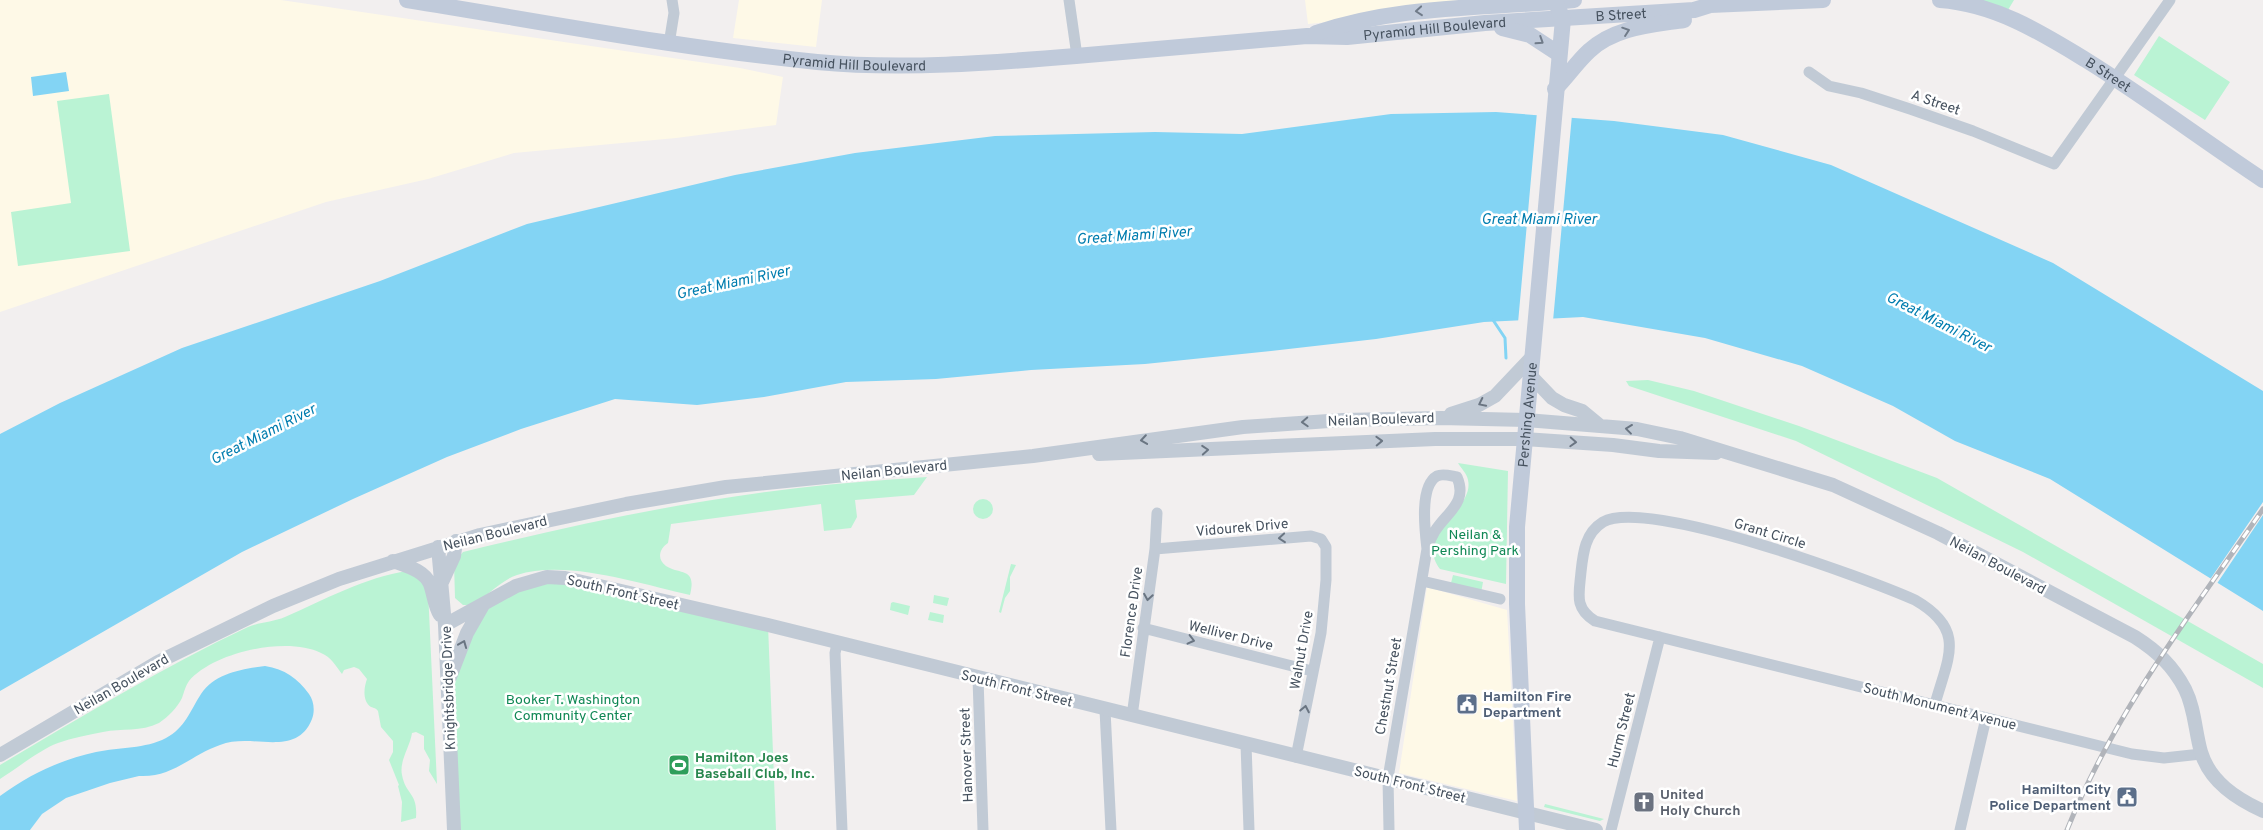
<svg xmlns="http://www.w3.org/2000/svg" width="2263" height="830" font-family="Overpass,sans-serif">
  <rect width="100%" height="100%" fill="#f2efef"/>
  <path fill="#fef9e7" d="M0,0H281L740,68L783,77L776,125L676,138L514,153L428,179L326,202L0,312Z
    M739,0H822L816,47L733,38Z
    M1305,0H1516L1489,6L1308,24Z
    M1427,587L1507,610L1517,801L1399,773Z"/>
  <path fill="#baf3d4" d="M1941,0H2014L2005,15Z
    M2159,36L2230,82L2205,120L2134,75Z
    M109,94L130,251L18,266L11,212L71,203L57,101Z
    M1648,380L1694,391L1799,426L1937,478L2263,664V688L2023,552L1796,441L1629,386L1626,381Z
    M1458,463L1508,471L1506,584L1440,569C1413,534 1475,510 1468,480C1467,474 1461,468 1458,463Z
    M927,477L914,495L855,500L857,517L851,528L824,531L821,504L671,524L668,543C660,548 656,559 666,566C680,575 697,567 690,595C640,584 566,559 517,575C499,581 486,599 469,605H463L455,598L454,563L463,552C573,525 685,501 798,488C841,483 884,480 927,477Z
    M973 509a10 10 0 1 1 20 0a10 10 0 1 1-20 0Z
    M1011,564L1016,565L1010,577V591L1005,598L1001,613L999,612Z
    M408,571L423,580L428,590L437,784L429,771L430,760L424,749V736L416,732L412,733C410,747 399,761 402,775C406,796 418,792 416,818L401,822L402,802L398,786L399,785L389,760L393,752V741L381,727L378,711C376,708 374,708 371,707C362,701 364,687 367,679L359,669L354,667L344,670L342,674C336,666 331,657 321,653C287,636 214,652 189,681C186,685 184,692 182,698C177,708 168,717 159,723C141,732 122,728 103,732C88,735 72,738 58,743C41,749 16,769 0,779V765C81,717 163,667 248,627C260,622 273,622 285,617C324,600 365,577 408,571Z
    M1453,575L1483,582L1480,599L1449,591Z
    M547,577L768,625L776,830H454L448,685L483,605Z
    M934,595L949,598L947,606L933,603Z
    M893,602L910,606L908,615L890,610L891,603Z
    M930,612L944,615L943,623L928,620Z
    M1545,804L1600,818L1604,819L1600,821L1544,807Z"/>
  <path fill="#83d4f4" d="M66,72L69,91L33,96L31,77Z
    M1496,112L1614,121L1723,135L1831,165L2053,263L2263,391V611L2050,479L1955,441L1893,406L1802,366L1705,338L1583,317L1484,322L1376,339L1271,351L1145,364L1031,370L936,379L846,382L764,397L697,405L615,399L521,429L447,457L353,499L242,552L0,691V434L60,403L182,348L380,281L527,224L735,175L855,153L995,136L1155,132L1242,134L1391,114Z
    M265,666C285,669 297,678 309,694C314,701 315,711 312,719C296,759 252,732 220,745C191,755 172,778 139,776L110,783L66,798L42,814L30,830H0V796C30,774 60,760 96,752C120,747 145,749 166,738C185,728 190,711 201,694C215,673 242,669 265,666Z"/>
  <path fill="#f2efef" d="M1537,112L1572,115L1553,321L1518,323Z
    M2263,502V515L2216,585L2209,581Z"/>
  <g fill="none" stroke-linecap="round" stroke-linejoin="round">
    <path stroke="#83d4f4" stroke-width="3" d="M1493,320L1505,338L1506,358"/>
    <path stroke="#c1cad5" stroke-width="11" d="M1069,0L1077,56
      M669,44L674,13L672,0
      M1809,72L1829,86L1861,93L1910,109L1973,131L2054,164L2170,0
      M1155,549L1311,536L1321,539L1326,547V580L1321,633L1296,757
      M1422,581L1500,599
      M1143,628L1312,671
      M837,644L835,653L842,830
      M978,678L983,830
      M1935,704C1948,657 1967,630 1915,600C1865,578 1647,497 1603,522C1585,533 1583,553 1581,572C1579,594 1574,608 1595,621L2132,754L2164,758L2201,754
      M1105,710L1111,830
      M1132,716L1155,549L1157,513
      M1246,744L1249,830
      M1389,830L1388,778L1427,549C1429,543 1432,536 1435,531C1447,512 1468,503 1457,477C1451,476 1443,473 1437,476C1419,486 1425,532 1427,549
      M1611,830L1660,637
      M1960,830L1986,718"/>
    <path stroke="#c1cad5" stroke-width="14" d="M1530,375L1552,398L1564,405L1582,411L1599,425
      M1451,414L1479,405L1495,396L1531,358
      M1099,454L1435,439H1524L1613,445L1659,451L1716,453
      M438,547L445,625L454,830
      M393,561C406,566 424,570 430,584C434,595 434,605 440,615
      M442,582L454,556L456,541
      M445,625L516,586L547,577L565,578L768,625L1596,830
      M450,677L467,633L483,605
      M0,755L158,662L273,606L339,579L480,535L626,504L726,487L1033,456L1243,427L1343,420L1441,418L1526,420L1637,429L1680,438L1833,485L1938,533L2135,637C2157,651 2173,666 2185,689C2195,709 2195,731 2201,752C2210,782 2237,799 2263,811"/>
    <g stroke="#c0cada" stroke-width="16">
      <path id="s1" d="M407,0C544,22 679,48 817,62C901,70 991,63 1076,56C1153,49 1230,43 1307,36L1347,37L1485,23L1694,10L1710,5L1823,0"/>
      <path id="s2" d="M1940,0C1995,4 2040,32 2086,60C2147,98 2204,141 2263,180"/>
      <path d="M1502,28L1530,35L1559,54"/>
      <path d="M1316,33C1401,4 1487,9 1574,0"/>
      <path d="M1555,89C1567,77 1577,62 1589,51C1615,27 1652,25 1684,20"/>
      <path id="s3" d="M1527,830L1517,604V527L1563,19L1555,1"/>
    </g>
    <g stroke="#b1b4ba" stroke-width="5">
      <path id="rail" d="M2067,830C2114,713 2192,612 2263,509"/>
    </g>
    <use href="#rail" stroke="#fff" stroke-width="3" stroke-dasharray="9" stroke-linecap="butt"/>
  </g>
  <defs><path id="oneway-chevron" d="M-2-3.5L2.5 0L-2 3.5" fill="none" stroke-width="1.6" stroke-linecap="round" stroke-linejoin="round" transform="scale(1.25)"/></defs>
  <g stroke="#707b89">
    <use href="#oneway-chevron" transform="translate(1419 11) rotate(175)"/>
    <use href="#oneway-chevron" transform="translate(1626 31) rotate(-19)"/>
    <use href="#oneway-chevron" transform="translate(1540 41) rotate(33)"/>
  </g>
  <g stroke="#6a7582">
    <use href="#oneway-chevron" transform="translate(1482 403) rotate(154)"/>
    <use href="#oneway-chevron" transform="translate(1305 422) rotate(177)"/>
    <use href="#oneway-chevron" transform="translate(1629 429) rotate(-173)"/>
    <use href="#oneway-chevron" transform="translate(1144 440) rotate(172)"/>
    <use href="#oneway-chevron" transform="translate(1379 441) rotate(-2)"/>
    <use href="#oneway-chevron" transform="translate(1573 442) rotate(3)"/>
    <use href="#oneway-chevron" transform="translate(1205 450) rotate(-4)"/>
    <use href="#oneway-chevron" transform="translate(1282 538) rotate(175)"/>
    <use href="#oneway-chevron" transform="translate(1148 597) rotate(99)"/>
    <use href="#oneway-chevron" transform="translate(1191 640) rotate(14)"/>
    <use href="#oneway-chevron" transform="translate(463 644) rotate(-68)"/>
    <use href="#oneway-chevron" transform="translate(1305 709) rotate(-79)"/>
  </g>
  <defs>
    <g id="civic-square" transform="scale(1.125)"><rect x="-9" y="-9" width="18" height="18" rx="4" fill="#5c6f8a" stroke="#fff"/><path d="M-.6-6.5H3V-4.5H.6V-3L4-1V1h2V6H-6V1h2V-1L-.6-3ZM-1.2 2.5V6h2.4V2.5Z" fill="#fff"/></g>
    <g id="stadium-square" transform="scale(1.125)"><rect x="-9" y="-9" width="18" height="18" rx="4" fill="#2e9e5b" stroke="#fff"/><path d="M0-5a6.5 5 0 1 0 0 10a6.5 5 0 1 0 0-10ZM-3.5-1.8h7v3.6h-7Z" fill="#fff"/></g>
    <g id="church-square" transform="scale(1.125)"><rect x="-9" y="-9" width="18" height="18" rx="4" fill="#6b7280" stroke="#fff"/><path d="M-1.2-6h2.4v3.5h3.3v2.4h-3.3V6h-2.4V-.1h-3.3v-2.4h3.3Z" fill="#fff"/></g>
  </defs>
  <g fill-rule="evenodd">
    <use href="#civic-square" x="1467" y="704"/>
    <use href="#stadium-square" x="679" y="765"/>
    <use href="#civic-square" x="2127" y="797"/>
    <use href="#church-square" x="1644" y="802"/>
  </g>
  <g text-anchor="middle" stroke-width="5" stroke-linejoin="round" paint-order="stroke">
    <g font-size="14" fill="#45515e" stroke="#fff">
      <text dy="5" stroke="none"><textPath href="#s1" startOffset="1221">B Street</textPath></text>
      <text dy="5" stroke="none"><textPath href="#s1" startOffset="1034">Pyramid Hill Boulevard</textPath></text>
      <text dy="5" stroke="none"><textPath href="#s1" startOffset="452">Pyramid Hill Boulevard</textPath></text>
      <text dy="5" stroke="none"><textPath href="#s2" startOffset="186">B Street</textPath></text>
      <text transform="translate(1936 102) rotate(19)" y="5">A Street</text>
      <text dy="5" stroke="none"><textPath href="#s3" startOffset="416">Pershing Avenue</textPath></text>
      <text transform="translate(1381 419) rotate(-2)" y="5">Neilan Boulevard</text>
      <text transform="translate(894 470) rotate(-6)" y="5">Neilan Boulevard</text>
      <text transform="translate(1242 527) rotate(-5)" y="5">Vidourek Drive</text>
      <text transform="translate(495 533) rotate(-14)" y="5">Neilan Boulevard</text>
      <text transform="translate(1770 533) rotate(17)" y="5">Grant Circle</text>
      <text transform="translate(1998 565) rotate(28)" y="5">Neilan Boulevard</text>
      <text transform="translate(623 592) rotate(13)" y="5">South Front Street</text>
      <text transform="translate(1131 612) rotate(-82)" y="5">Florence Drive</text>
      <text transform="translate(1231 635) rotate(14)" y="5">Welliver Drive</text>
      <text transform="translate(1301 650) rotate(-80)" y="5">Walnut Drive</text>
      <text transform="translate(121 684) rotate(-30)" y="5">Neilan Boulevard</text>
      <text transform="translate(1388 686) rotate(-80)" y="5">Chestnut Street</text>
      <text transform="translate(448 688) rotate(-92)" y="5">Knightsbridge Drive</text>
      <text transform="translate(1017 688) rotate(14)" y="5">South Front Street</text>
      <text transform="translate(1940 706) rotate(14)" y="5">South Monument Avenue</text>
      <text transform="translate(1621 730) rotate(-76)" y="5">Hurm Street</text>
      <text transform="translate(966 755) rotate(-92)" y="5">Hanover Street</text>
      <text transform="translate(1410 784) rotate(14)" y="5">South Front Street</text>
    </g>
    <g font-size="14" fill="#0f8754" stroke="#fff">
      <text x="1475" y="539">Neilan &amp;<tspan x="1475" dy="16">Pershing Park</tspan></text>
      <text x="573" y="704">Booker T. Washington<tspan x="573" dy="16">Community Center</tspan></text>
    </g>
    <g font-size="14" font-weight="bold" fill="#4e5e75" stroke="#fff" text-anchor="start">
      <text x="1483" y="701">Hamilton Fire<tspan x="1483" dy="16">Department</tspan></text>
      <text x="2111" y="794" text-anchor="end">Hamilton City<tspan x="2111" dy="16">Police Department</tspan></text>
    </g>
    <g font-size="14" font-weight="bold" fill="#27864d" stroke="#fff" text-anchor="start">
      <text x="695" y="762">Hamilton Joes<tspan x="695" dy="16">Baseball Club, Inc.</tspan></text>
    </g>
    <g font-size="14" font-weight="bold" fill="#5b616d" stroke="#fff" text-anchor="start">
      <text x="1660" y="799">United<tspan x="1660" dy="16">Holy Church</tspan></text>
    </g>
    <g font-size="15" font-style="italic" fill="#017daf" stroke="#fff">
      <text x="1539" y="224">Great Miami River</text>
      <text transform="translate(1134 235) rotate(-4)" y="5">Great Miami River</text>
      <text transform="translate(733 282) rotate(-12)" y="5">Great Miami River</text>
      <text transform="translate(1939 322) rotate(27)" y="5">Great Miami River</text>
      <text transform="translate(263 434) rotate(-27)" y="5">Great Miami River</text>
    </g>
  </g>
</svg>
